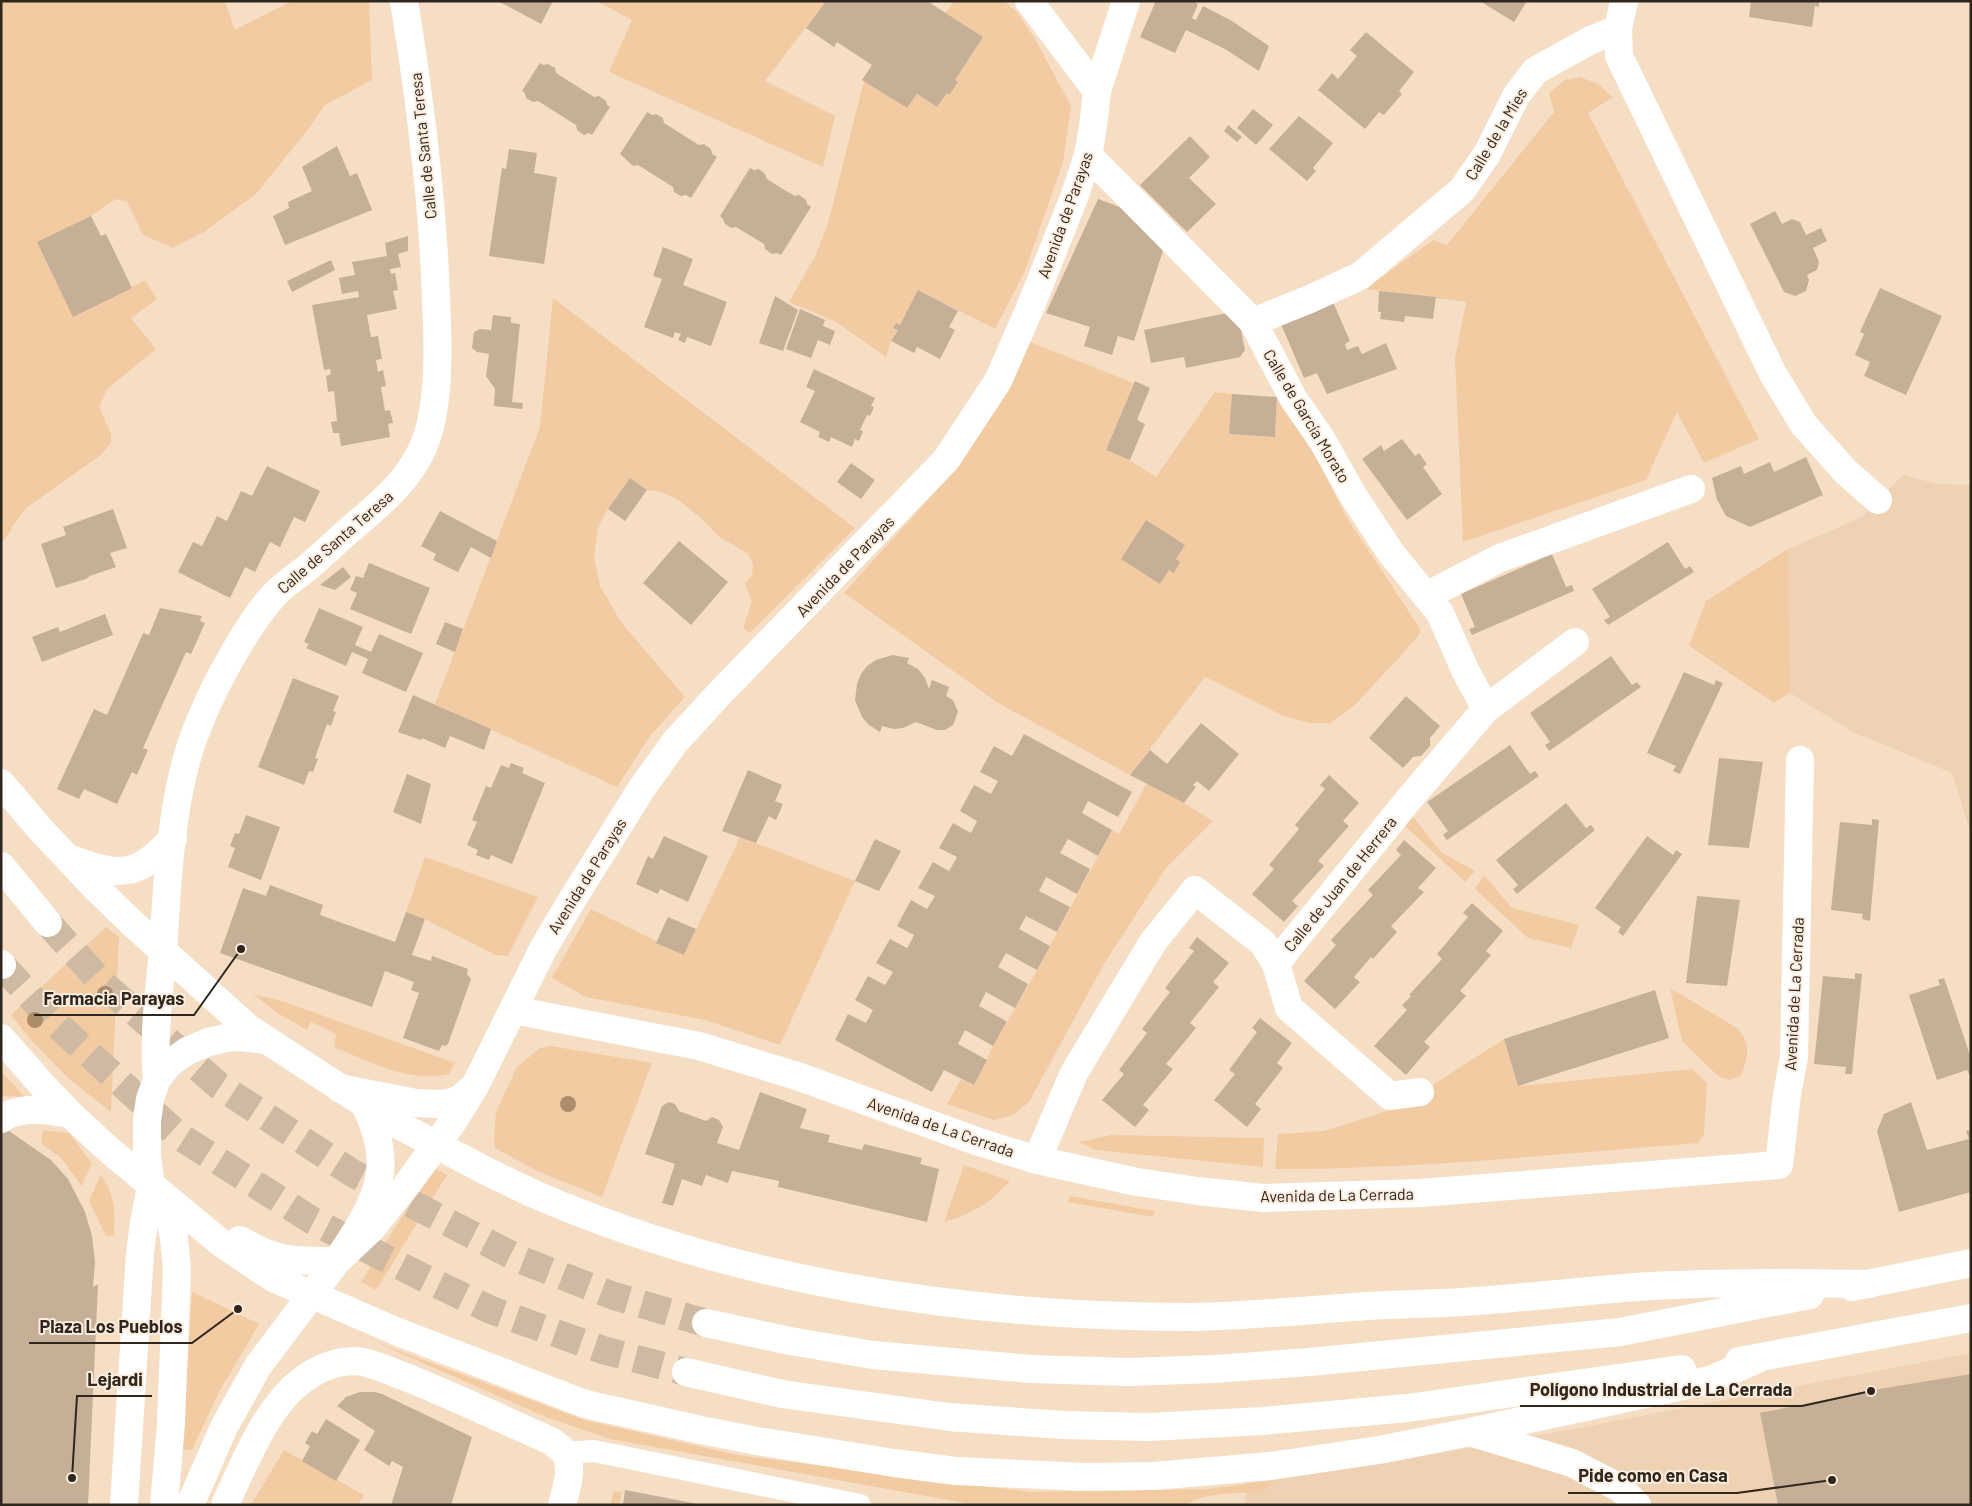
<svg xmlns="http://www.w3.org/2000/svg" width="1972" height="1506" font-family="Barlow,sans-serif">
  <rect width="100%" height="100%" fill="#f6dec5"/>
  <path fill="#efd2b4" d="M1903,475L1939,484L1971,485V835L1952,773L1853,732L1790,693L1788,549L1862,517Z
    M1971,1353V1505H1245L1246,1481L1389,1462L1573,1429Z"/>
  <path fill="#f2cba2" d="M1,1H225L235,30L292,1H369L372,80L325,105L310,127L256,194L204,232L173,248L143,235L127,202L116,199L91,216L73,317L145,280L157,299L131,318L156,349L107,389L99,407L111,434V443L101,455L26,508L14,524L6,538L1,542Z
    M596,1H826L765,81L835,116L823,167L609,72L632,20Z
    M955,1H1004L1017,12L1035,39L1071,106L1063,162L1025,271L995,329L919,291L891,341L886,357L836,322L789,302L814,258L827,227L864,81L907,108L917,94L937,107L983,37L945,13Z
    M1580,77L1598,84L1613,97L1588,113L1759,439L1704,463L1677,412L1646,480L1463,542L1455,358L1466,302L1365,289L1433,240L1447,245L1554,112L1549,93L1565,80Z
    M553,298L855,528L750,633L743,628L752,602L745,583L752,575L753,565L748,554L718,536L703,520L680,501L662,492L647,490L630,478L608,509L598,527L594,557L600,586L621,622L685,697L650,736L617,787L435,704L540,427Z
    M1030,342L1134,383L1106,450L1130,460L1156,477L1215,392L1232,394L1230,434L1275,437L1277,397L1301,428L1347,518L1421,630L1416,639L1355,705L1331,723H1309L1281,715L1205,677L1130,775L998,703L844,593L952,473Z
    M1788,549L1790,693L1774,703L1689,646L1706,601Z
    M1147,783L1184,803L1213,821L1166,868L1104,964L1029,1102L1013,1115L994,1120L947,1104L961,1079L974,1085L993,1046L1037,970L1112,830L1119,834Z
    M1411,814L1441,852L1475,871L1465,882L1403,824Z
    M740,837L855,881L780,1045L705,1020L586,997L552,978L591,909L684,955Z
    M425,857L538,897L508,956L495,955L425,919L406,912Z
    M1484,875L1512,908L1579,925L1571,948L1528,938L1475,889Z
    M106,927L119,937L111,1112L69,1079L30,1039L11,1015Z
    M1670,988L1737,1028C1752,1045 1748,1056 1741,1076L1729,1080L1718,1076L1682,1041Z
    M253,994L279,1000L455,1063L449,1074C408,1083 370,1062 334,1047L336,1034L311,1022L307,1030L279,1014Z
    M1504,1039L1518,1086L1692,1069L1707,1083L1704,1134L1698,1143C1557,1154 1416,1169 1275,1169L1278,1134L1324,1131L1397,1108Z
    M551,1046L652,1063L602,1197L537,1171L495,1148L494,1139L496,1112L517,1067L540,1048Z
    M1,1071L25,1097L1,1096Z
    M43,1130L69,1133L92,1163L81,1186L62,1159L41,1143Z
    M1111,1135L1264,1138L1263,1167L1095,1150L1079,1142Z
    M964,1165L1010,1181C990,1203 973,1214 944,1222Z
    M433,1167L447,1175L376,1290L361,1282Z
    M101,1175C116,1197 115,1210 114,1236H106L89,1201Z
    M1070,1196L1154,1211H1155L1153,1217L1068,1202Z
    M192,1292L259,1324L218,1394L192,1450L182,1449Z
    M373,1341L584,1420L737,1455L1031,1492L1208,1489L1275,1480L1263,1492C1242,1493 1203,1492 1186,1505H976L610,1439L546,1417Z
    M284,1450L364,1495L358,1505H251Z
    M614,1491L622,1492L619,1505H610Z"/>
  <path fill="#c6af97" d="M498,1H553L541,24Z
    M826,1H927L983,37L955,80L958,82L949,95L947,93L937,107L917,94L907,108L862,80L872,65L837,42L834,47L806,28Z
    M1156,1H1193L1198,4L1192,18L1196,20L1203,6L1232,21L1269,46L1259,71L1225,49L1186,30L1175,53L1140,37Z
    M1484,1H1527L1514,22L1483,3Z
    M1751,1H1819V7L1815,6L1812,27L1749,17Z
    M1366,32L1414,72L1399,91L1402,94L1384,115L1379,112L1365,129L1318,90L1332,73L1338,79L1357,56L1350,50Z
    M540,63L543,65L548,64L555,68L556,73L594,97L599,96L606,101L607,105L610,107L592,135L589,133L584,135L577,130L576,125L538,101L533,102L526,98L525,93L522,91Z
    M1253,109L1273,125L1256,145L1237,128Z
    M647,112L652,115L656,114L663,118L664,123L699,145L704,144L711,149L712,154L717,157L691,198L686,195L681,196L674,192L673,187L638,165L633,166L620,154Z
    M1299,116L1333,143L1313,168L1316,171L1307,181L1269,149Z
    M1228,125L1242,137L1237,142L1224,131Z
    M1190,136L1210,157L1189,178L1216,204L1187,232L1140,185Z
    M337,146L350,176L357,173L372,210L285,245L273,216L289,208L288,202L312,191L302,167Z
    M509,149L537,153L534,173L557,177L544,264L489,256L502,168L506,169Z
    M750,168L754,170L759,169L765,174L767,179L781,188L795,196L799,195L806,200L807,204L811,207L781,255L777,253L772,254L765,249L764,244L736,227L731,228L725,224L723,219L720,216Z
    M1098,199L1139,214L1166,241L1134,341L1118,336L1112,355L1084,346L1090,327L1046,313Z
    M1775,211L1782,224L1792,219L1800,222L1806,235L1821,228L1827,241L1813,248L1819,262L1817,270L1807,275L1809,280L1806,291L1795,296L1784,292L1750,224Z
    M91,216L101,236L106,234L132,288L73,317L37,242Z
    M408,236V251L398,254L401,267L390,269L391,274L395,273L398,290L393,291L397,309L367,315L371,337L378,336L382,359L376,360L378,372L383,370L386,386L381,387L385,411L390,410L393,423L388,424L390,437L341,446L339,433H333L331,422L337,421L334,391L328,392L326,376L331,374L330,369L324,370L312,305L359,297L358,291L342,294L339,278L355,275L352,262L387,256L385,243Z
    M663,247L693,259L683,285L727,302L711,346L687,337L685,343L678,340L681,334L675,332L673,338L644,327L662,279L653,276Z
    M331,260L335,270L292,292L287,281Z
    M1880,288L1942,316L1906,395L1864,376L1870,362L1855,355L1864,334L1860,332Z
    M918,290L958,311L949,327L955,330L940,359L917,347L914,353L891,341L898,330L893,328L896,323L900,325Z
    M1379,291L1436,297L1433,319L1405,316L1404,322L1380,319L1381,312H1378Z
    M775,296L798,310L783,351L759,343Z
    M1333,302L1350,341L1345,344L1347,350L1358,346L1362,354L1386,343L1397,369L1327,394L1317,373L1304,378L1281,324Z
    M800,309L825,320L823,326L835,331L830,345L818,340L811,358L786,349Z
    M1237,311L1245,350L1240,357L1186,368L1184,357L1151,363L1144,330Z
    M493,315L511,317V323L520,324L512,402L523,403L522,409L494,406L495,389L486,376L489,354L477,352L472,348L474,332L480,329L491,330Z
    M814,369L875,398L871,406L874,407L870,416L867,415L860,430L863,431L859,441L855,439L852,447L831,437L829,442L818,437L820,432L800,422L815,391L806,387Z
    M1135,381L1150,388L1137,420L1145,424L1130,460L1106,450Z
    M1232,394L1277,397L1275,437L1229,434Z
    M1402,439L1415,456L1419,453L1427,464L1423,467L1442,494L1407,520L1362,459L1381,445L1384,451Z
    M1806,457L1823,495L1750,527L1726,516L1717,500L1712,478L1741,466L1744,474L1770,462L1774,472Z
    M851,463L875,480L861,499L837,482Z
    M267,466L320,491L305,522L294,517L280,547L270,542L255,572L245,567L230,598L178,572L193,542L202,546L217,516L227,521L241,491L252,496Z
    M630,478L647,490L625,521L608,509Z
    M113,509L127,548L110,553L116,567L90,576L86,579L56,588L41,544L66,535L63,527Z
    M440,511L497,541L491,558L471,547L458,572L433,560L436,554L421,546Z
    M1146,520L1185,545L1176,559L1180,562L1174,573L1169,570L1160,584L1121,559Z
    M679,541L728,582L691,625L643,583Z
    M1668,542L1685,569L1690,566L1694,572L1608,625L1604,620L1610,617L1592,589Z
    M1552,554L1566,587L1572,585L1574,591L1472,635L1469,629L1475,627L1461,594Z
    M369,563L430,588L411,634L350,609L357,593L350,590L356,576L363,578Z
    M343,567L351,577L335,590L320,585Z
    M160,608L202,616L200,621L205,623L191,654L186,652L143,748L148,750L137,775L132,772L117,804L84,789L79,799L57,789L94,709L107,715L143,633L149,635Z
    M319,608L363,627L355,645L371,652L379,634L423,653L406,692L362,673L368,659L352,652L346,666L306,648L309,644L304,642Z
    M105,614L113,635L42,662L32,637L58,627L60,632Z
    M445,622L463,629L455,652L436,644Z
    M893,655L909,658L907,663L918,669L925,678L929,689L932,680L949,687L946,696L953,700L958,712L953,725L945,730H937L916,722L903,728L894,729L882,726L880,732L869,725L862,717L855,700L857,684L861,674L867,666L876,660Z
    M1611,656L1632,685L1637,682L1641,687L1549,751L1545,745L1550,742L1530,713Z
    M1684,672L1714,685L1716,680L1723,683L1680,774L1673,771L1676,766L1647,753Z
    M293,678L339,696L333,711L336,712L331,726L327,724L315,758L318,759L313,772L309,771L304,785L258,767Z
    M413,695L491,729L484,750L450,736L445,748L422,738L421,740L398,732Z
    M1406,696L1440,726L1430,738V746L1421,756L1413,757L1403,768L1369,738Z
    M1201,723L1239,754L1209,791L1197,781L1193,785L1196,787L1184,803L1130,775L1150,750L1167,764Z
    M1024,734L1132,792L1118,817L1088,801L1082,813L1112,830L1098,856L1068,839L1060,853L1090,869L1077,894L1046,877L1039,891L1070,907L1057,932L1026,916L1019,929L1050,946L1037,970L1006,953L998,967L1028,984L1015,1008L986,992L979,1006L1006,1021V1023L993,1046L965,1030L958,1044L987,1060L974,1085L944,1070L932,1092L835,1040L848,1014L866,1023L873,1010L855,1000L868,976L885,985L893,972L876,963L890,939L907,948L909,945L914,935L897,926L911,900L927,909L935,896L918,888L933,862L949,871L957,857L939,848L953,823L971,833L977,821L960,811L974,785L991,794L998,781L980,772L994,746L1012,756Z
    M1510,745L1530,774L1535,771L1539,776L1447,840L1443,835L1448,831L1427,802Z
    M1719,758L1763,762L1749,848L1708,845Z
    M511,763L524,768L522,773L545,783L512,864L491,855L489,860L476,855L478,850L467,845L477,822L472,820L486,786L491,788L501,765L509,768Z
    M748,770L782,785L775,801L783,804L776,820L769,816L756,843L722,831Z
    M407,774L431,784L421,824L393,812Z
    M1329,775L1359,803L1343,821L1349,826L1318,861L1324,866L1292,901L1298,906L1284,922L1252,894L1274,869L1269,865L1299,829L1295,825L1325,789L1320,785Z
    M1566,803L1586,828L1591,825L1595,830L1517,894L1513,889L1518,885L1496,860Z
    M246,815L280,827L261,880L228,867L235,848L230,846L235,833L239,834Z
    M1872,819L1879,820L1870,921L1862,919L1863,914L1831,910L1840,822L1872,825Z
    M664,836L708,856L688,902L660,889L658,894L636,884L648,856L653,859Z
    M1647,836L1673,855L1676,850L1682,854L1623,936L1618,932L1621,927L1595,908Z
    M875,839L901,851L879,891L855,881Z
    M1404,840L1436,868L1418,888L1424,892L1391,926L1397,932L1373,959L1371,957L1354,977L1360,982L1335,1009L1304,981L1336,945L1331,940L1373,895L1368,890L1401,855L1396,850Z
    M270,885L323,905L320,915L395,942L406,912L425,919L412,955L431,961L432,956L468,969L467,974L471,979L448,1044L445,1046L442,1045L439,1051L403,1038L419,993L411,990L414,982L385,971L372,1007L220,953L243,888L266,896Z
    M1697,896L1740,900L1727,986L1686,983Z
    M1472,903L1503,931L1486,951L1491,955L1460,991L1466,996L1424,1042L1430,1047L1406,1075L1374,1046L1407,1010L1402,1005L1411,996L1409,995L1442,959L1437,954L1468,917L1463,913Z
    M668,917L696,929L684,955L656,943Z
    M1197,937L1229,963L1213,982L1219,987L1190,1023L1196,1028L1166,1064L1173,1069L1143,1105L1149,1110L1135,1127L1102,1100L1124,1074L1119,1070L1147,1033L1142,1029L1170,992L1165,988L1194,951L1189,948Z
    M1855,973L1862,974L1852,1074H1845L1846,1067L1814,1064L1823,976L1855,979Z
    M1944,978L1971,1058V1078L1967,1070L1937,1080L1909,995L1940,985L1938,980Z
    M1655,990L1669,1038L1518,1086L1504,1039Z
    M1260,1018L1292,1043L1277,1063L1283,1068L1255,1104L1261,1109L1247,1127L1214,1100L1235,1074L1229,1070L1257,1032L1252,1028Z
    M760,1092L807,1109L800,1128L830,1135L828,1142L862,1150L864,1144L922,1158L920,1164L939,1169L927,1222L778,1187L779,1181L732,1171L728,1183L706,1175L702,1186L682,1179L673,1206L662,1203L675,1164L645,1154L662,1106L669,1102L675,1104L679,1111L706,1121L712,1117L719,1120L723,1127L717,1143L739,1150Z
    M1911,1102L1927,1150L1969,1139L1966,1131L1971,1130V1192L1899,1212L1877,1131L1884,1114Z
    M6,1129L51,1160L68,1179L85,1212L92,1236L95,1262L93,1287L98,1284L88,1505H1V1136Z
    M1971,1374V1505H1778L1760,1413L1873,1390Z
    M360,1392H375L382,1394L472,1437L451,1505H391L403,1467L392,1461L389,1466L364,1450L375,1431L337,1406L346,1397Z
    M326,1419L360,1440L336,1481L302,1461L310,1446L305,1443L312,1431L317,1434Z
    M625,1490L698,1504V1505H623Z"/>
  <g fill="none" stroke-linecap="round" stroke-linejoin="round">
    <path stroke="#ceb9a3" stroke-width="28" stroke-dasharray="28 14" stroke-linecap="butt" d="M48,923L102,983L218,1085L354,1174L521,1260L614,1296L706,1323
      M2,965L51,1019L179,1136L313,1221L422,1277L491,1310L603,1350L686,1372"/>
    <path stroke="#fff" stroke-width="22" d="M565,1453L594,1451L860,1505"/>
    <path stroke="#fff" stroke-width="28" d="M1029,1L1097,91
      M1624,1L1618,29L1619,56L1773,374L1804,425L1846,472L1878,500
      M1088,155L1253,322L1293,398L1322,440L1354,497L1391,553L1440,613L1465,670L1486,709
      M1253,322L1310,299L1360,276L1462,190L1487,154L1516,96L1535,71L1589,41L1618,29
      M1426,596L1500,558L1691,489
      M71,859C119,877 138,878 173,838
      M94,886L131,922L248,1028L391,1121L492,1174L534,1194
      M1276,964L1289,1008L1390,1096L1420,1092
      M513,1010L699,1046L800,1077L979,1142L1037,1160L1137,1182L1198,1191L1263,1198L1420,1193L1779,1165L1787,1094L1794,1057L1800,760
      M157,1079C153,1036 159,993 163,950C167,888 170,818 187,758C197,723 214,688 232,656C245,634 258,612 276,593C285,584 297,576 307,568C321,556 334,544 347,532C380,504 415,477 428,434C440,393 438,341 436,299C433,199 420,100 404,1
      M44,1087L70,1114L109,1150L221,1243L273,1278L398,1332
      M1,1119C21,1105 48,1110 70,1114
      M1037,1160L1074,1073L1153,942L1195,890L1263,943L1276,964L1288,948L1410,798L1486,709L1575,642
      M240,1240C249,1245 259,1251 269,1254C290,1262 315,1261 337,1261C374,1204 398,1172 365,1105
      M1470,1432L1572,1463L1620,1488L1637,1505
      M124,1505L140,1253L144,1223L151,1187L147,1156V1121L150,1099L157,1079L169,1064L187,1051L209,1042L226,1038L240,1037L265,1040
      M225,1505C243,1466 266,1408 300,1382C316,1369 336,1361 356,1361C372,1362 388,1371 403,1376C454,1396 503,1420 553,1442C556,1446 563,1449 565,1453C574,1469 566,1489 562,1505"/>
    <path stroke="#fff" stroke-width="28" d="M339,1088L416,1103L435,1104L448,1103L460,1099L474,1087
      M151,1187L170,1219L174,1238L177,1270L171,1424L164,1505
      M190,1505L224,1427L258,1366L337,1261L372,1228L406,1186L452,1123L475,1086L543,949L572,900L642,788L675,742L720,693L946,460L998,381L1030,308L1075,195L1088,155L1093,127L1097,91L1126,1"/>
    <path stroke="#fff" stroke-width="28" d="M1,783L41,830L94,886
      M1,866L48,923
      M1,964L2,965
      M1,1038L44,1087
      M534,1194C739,1283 968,1317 1191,1317C1250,1316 1309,1310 1368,1306C1399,1304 1431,1304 1463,1302C1526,1298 1589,1290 1652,1286C1725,1282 1798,1283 1870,1284
      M1852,1287L1971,1263
      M706,1323L790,1341L873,1355L1030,1369L1128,1372L1214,1369L1309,1362L1620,1332L1810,1295
      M398,1332L585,1404L701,1430L757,1441L894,1463L956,1471L1085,1477L1154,1476L1271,1466L1379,1450L1470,1432L1710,1380L1758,1359
      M1739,1361L1971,1318
      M686,1372L782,1394L949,1417L1063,1425L1149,1427L1262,1421L1408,1408L1682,1369"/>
  </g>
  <g fill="#ac8d69">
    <circle cx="105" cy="994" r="8"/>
    <circle cx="35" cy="1020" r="8"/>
    <circle cx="568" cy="1104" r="8"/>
  </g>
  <g text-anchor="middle" stroke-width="4" stroke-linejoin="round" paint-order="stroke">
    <g font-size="16" fill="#2f261d" stroke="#fcedde">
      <text transform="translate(1496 134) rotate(-59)" y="6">Calle de la Mies</text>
      <text transform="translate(423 146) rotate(-96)" y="6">Calle de Santa Teresa</text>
      <text transform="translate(1065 215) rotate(-70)" y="6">Avenida de Parayas</text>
      <text transform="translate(1307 416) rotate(59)" y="6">Calle de García Morato</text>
      <text transform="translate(335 542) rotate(-41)" y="6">Calle de Santa Teresa</text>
      <text transform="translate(845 566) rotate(-46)" y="6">Avenida de Parayas</text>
      <text transform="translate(587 876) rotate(-58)" y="6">Avenida de Parayas</text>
      <text transform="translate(1340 884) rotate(-51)" y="6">Calle de Juan de Herrera</text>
      <text transform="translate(1794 994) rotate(-87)" y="6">Avenida de La Cerrada</text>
      <text transform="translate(941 1127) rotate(19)" y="6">Avenida de La Cerrada</text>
      <text transform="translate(1337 1195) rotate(-1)" y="6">Avenida de La Cerrada</text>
    </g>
  </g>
  <path fill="none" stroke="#2f261d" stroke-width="2" d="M241 949L194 1015H34M238 1309L192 1343H29M72 1478L77 1396H152M1871 1391L1802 1406H1520M1832 1480L1737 1493H1568"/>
  <g fill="#2f261d" stroke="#fcedde" stroke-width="2">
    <circle cx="241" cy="949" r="5"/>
    <circle cx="238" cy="1309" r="5"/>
    <circle cx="72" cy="1478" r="5"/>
    <circle cx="1871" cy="1391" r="5"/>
    <circle cx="1832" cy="1480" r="5"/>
  </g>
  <g font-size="18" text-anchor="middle" font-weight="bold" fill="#2f261d" stroke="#fcedde" stroke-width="4" stroke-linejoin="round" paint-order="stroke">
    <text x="114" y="1005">Farmacia Parayas</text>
    <text x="111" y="1333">Plaza Los Pueblos</text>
    <text x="115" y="1386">Lejardi</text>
    <text x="1661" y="1396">Polígono Industrial de La Cerrada</text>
    <text x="1653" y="1482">Pide como en Casa</text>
  </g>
  <rect width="1972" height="1506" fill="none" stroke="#2f261d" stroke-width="5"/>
</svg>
